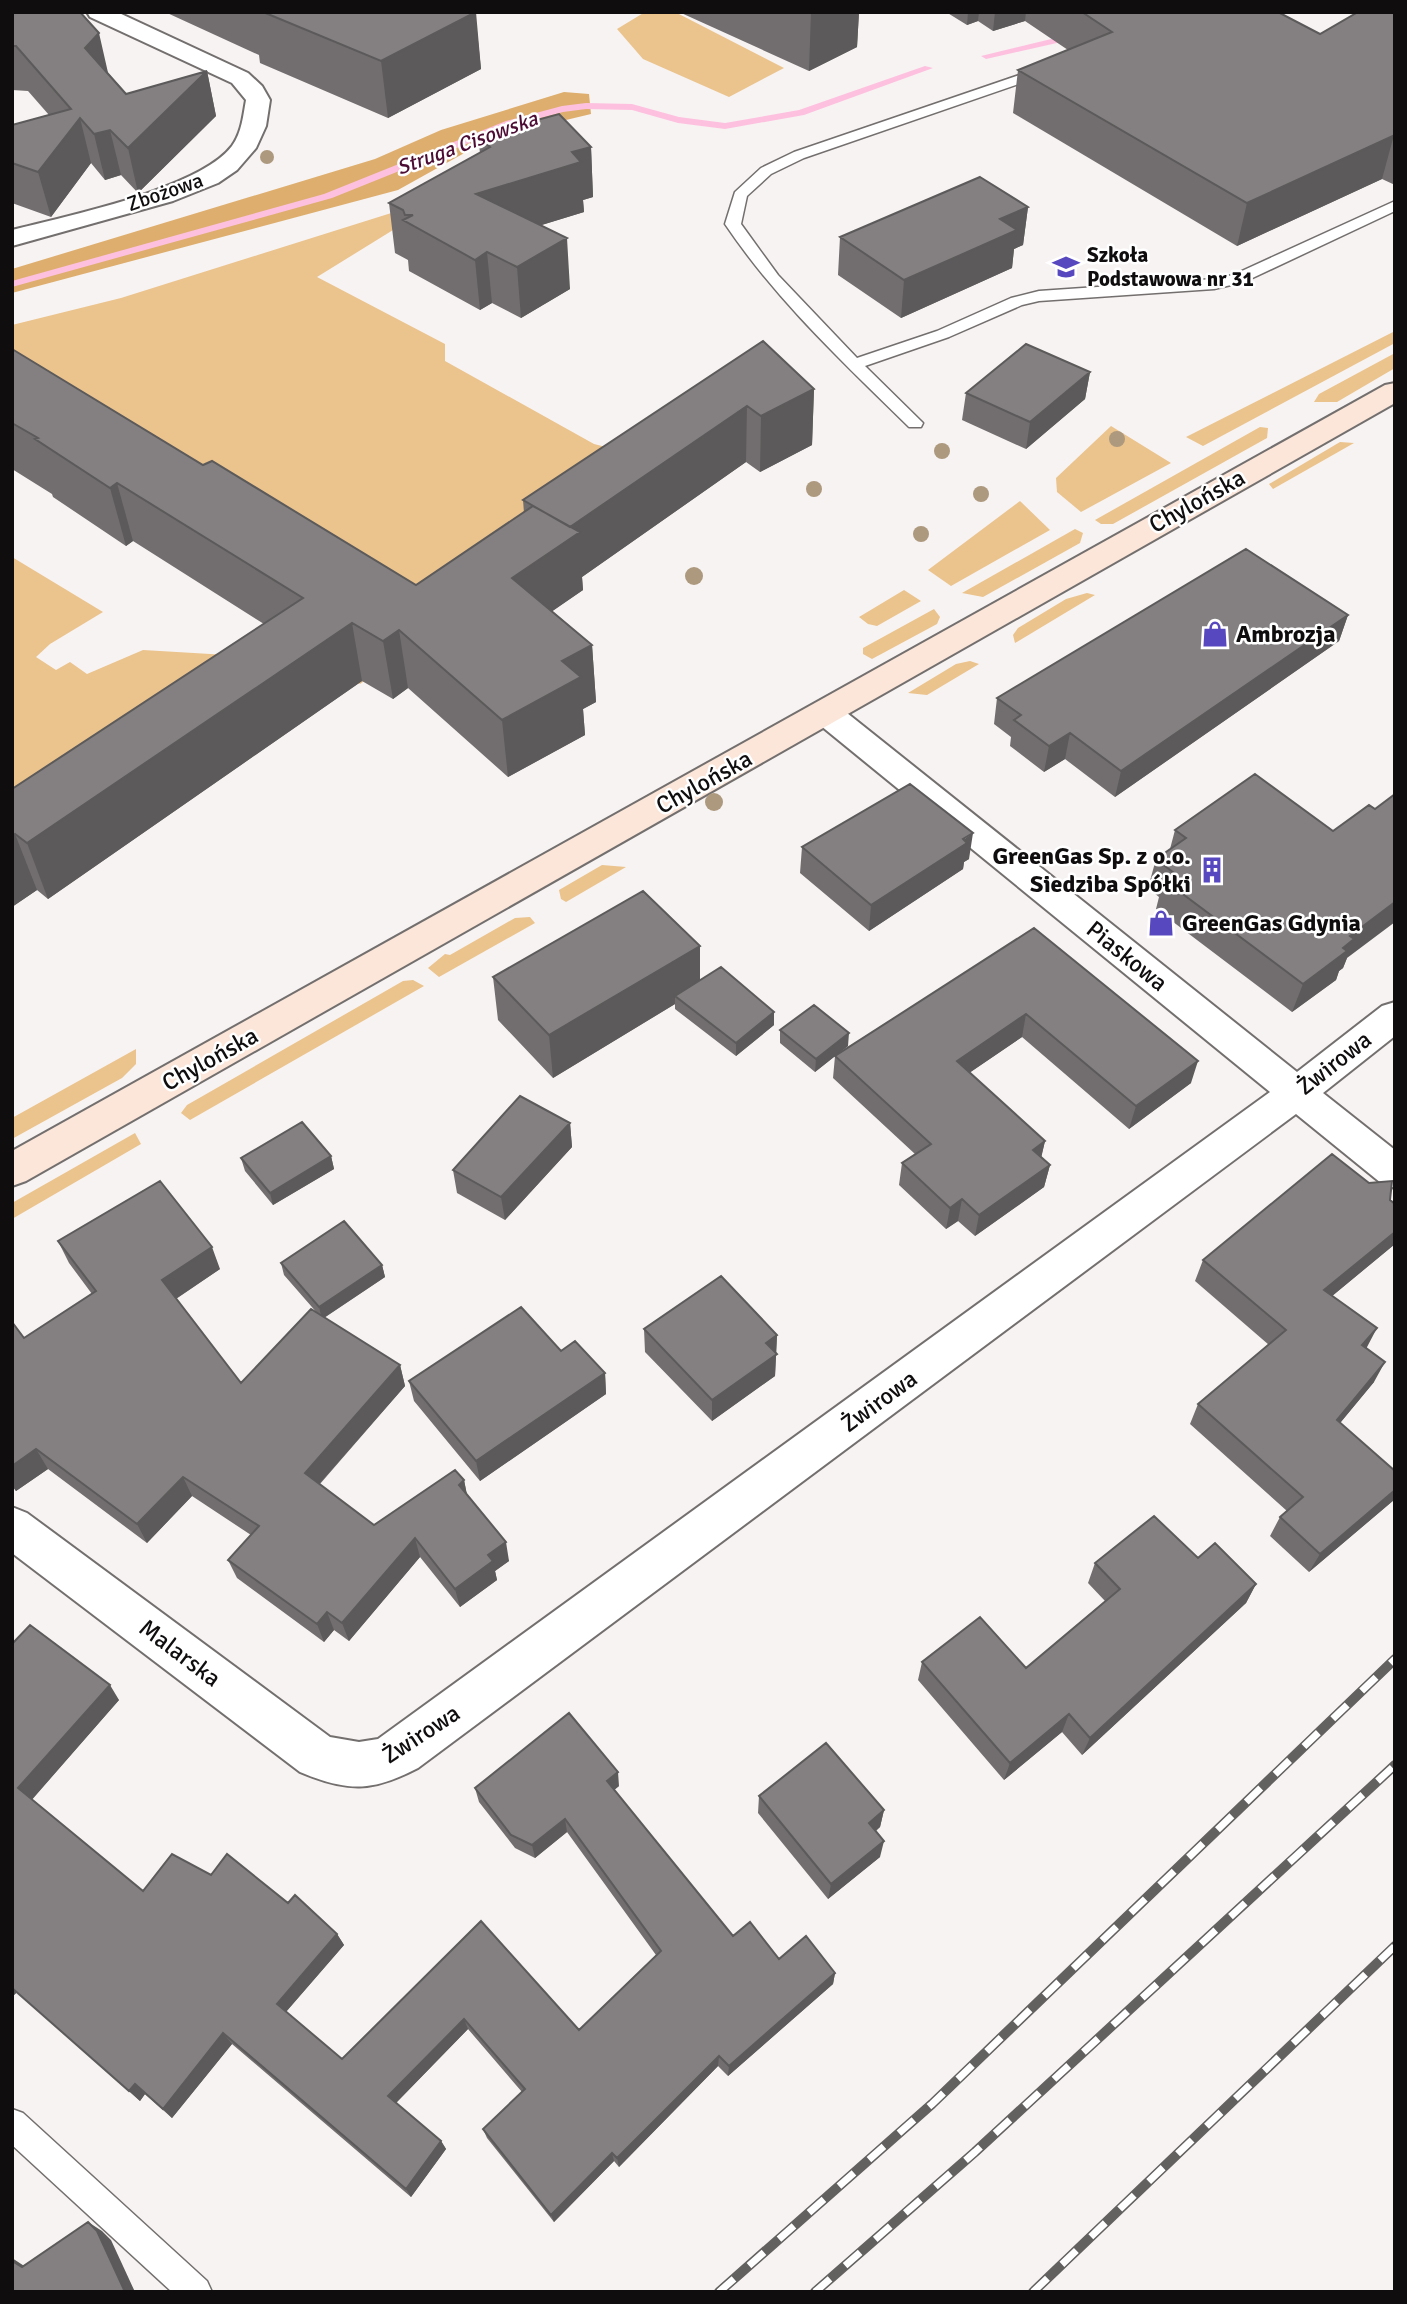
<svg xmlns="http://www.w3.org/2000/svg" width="1407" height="2304" font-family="Signika,sans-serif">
  <rect width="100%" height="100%" fill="#f7f3f2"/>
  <path fill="#ebc38d" d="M645,12H675L784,68L729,97L643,59L617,29Z
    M404,209L406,222L317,277L445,344V361L594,444L665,462L537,563L360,684L301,646L12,393V325L121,298Z
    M1395,331V343L1203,446L1186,437Z
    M1395,353V368L1337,402H1314L1319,394Z
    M1111,426L1171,463L1081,512L1057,492L1056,478Z
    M1260,427L1268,428L1267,438L1113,524H1101L1095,520Z
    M1340,442L1354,443L1273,489L1269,484Z
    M1020,501L1050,530L951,586L928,570Z
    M1075,529L1083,533L1080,543L983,597L962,593Z
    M12,557L103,612L50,644L36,657L56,670L70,662L87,674L143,650L244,656L12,857Z
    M904,590L921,601L877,626L868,624L859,617Z
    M1087,593L1095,595L1015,643L1013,635L1018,628L1066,599Z
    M934,609L940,617L937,624L872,659L863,654V648Z
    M970,661L979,664L927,695L908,693L956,664Z
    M602,865L626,867L566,902L561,899L559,890Z
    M530,917L535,923L439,977L428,968L445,954L450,955L515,918Z
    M413,980L424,986L190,1120L181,1113L187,1105L403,981Z
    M136,1049V1064L122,1078L12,1139V1118Z
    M135,1133L141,1144L12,1219V1203Z"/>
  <path fill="#deae6e" d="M564,92L589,94L591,114L541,126L468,151L398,190L12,293V269L375,159L441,130Z"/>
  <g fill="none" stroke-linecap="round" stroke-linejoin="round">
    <path fill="#fdc1df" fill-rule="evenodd" d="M1076,33L1081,36L1079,38L986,59L981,56Z
      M925,66L933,68L804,115L725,129L678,123L632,110L586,109L563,112L514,125L332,198L12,287V281L324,194L506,121L562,106L586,103L632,104L679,117L725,123L799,110Z"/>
    <g stroke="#736f6e" stroke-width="3">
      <path id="lane" d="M1031,71L1038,75L1036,78L804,158L771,174L747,196L741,224L778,275L857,358L937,331L1011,298L1039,291L1214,279L1233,275L1395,201V211L1244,282L1214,289L1039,301L1022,305L949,337L865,366L923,423L921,427H909C843,362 777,301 725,224L735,192L761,168L794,152Z
        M12,2109L23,2113L207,2281L212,2292H172L12,2145Z"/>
    </g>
    <g stroke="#736f6e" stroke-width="4">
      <path id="street" d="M87,12H117L248,73L262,86L270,100L266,126L256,148L237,170L218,183L173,201L12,246V230C67,216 199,189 232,146C242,132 243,116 246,100L232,83L90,17Z
        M826,702L837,705L1297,1072L1382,1006L1395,1002V1036L1323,1093L1395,1150V1188L1381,1183L1296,1114L418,1768C372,1792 348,1792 300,1772L12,1553V1507L27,1513L330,1737L359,1742L378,1739L1270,1092L815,721L810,713L815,705Z"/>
    </g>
    <g stroke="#736f6e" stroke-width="4">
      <path id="secondary" d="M1395,383V403L26,1181L12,1186V1151L1385,385Z"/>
    </g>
    <use href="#lane" fill="#fff" fill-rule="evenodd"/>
    <use href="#street" fill="#fff" fill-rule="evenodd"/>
    <use href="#secondary" fill="#fbe6d9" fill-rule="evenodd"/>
    <g stroke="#636060" stroke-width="10">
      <path id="rail" d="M719,2292L932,2104L1395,1659
        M815,2292L975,2152L1395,1765
        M1033,2292L1395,1946"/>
    </g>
    <use href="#rail" stroke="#fff" stroke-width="7" stroke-dasharray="20" stroke-linecap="butt"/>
  </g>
  <g fill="#ad997e">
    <circle cx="267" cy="157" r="7"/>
    <circle cx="1117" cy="439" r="8"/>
    <circle cx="942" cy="451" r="8"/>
    <circle cx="814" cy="489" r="8"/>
    <circle cx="981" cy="494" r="8"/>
    <circle cx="921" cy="534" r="8"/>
    <circle cx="694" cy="576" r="9"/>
    <circle cx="714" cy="802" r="9"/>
  </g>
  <path fill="#726e6f" d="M12,12L109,74L126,94L207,71L216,116L138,193L121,175L105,180L91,163L51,217L12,203V125L49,115L28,91L12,90Z
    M165,12H475L481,69L388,118L260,63L259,55Z
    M679,12H859L857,47L809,71Z
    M946,12H1278L1320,34L1395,12V185L1382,179L1237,246L1013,113L1018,70L1068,50L1025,21L993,31L978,21L967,25Z
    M478,136L591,147L593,197L583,200L584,212L541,225L570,289L521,318L492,303L480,310L409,271L408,260L395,253L389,203L480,153Z
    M1028,207L1023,245L1014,249L1012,268L901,318L838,275L840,237Z
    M763,341L814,389L812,445L760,472L746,462L582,577L583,590L552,611L592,645L596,702L583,709L585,735L508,777L408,688L393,699L362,681L48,899L37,890L12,907V789L264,624L133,541L126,546L53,497L52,494L12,469V349L203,465L416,585L524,513L523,500Z
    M1090,372L1085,399L1026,449L962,420L966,393Z
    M1348,615L1339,641L1115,797L1065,759L1044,772L1010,746L1011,737L994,724L997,698Z
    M1175,830L1347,958L1343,968L1339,971L1336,980L1292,1012L1156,909L1159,897L1148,888L1156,859L1170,849Z
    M802,847L969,859L964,862L963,869L869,931L800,873Z
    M1034,928L1191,1083L1129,1129L1022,1037L969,1073L1045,1141L1041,1157L1050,1165L1044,1187L975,1236L958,1221L946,1229L899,1185L902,1163L915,1154L833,1078L835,1056L815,1072L780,1043V1030L848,1046L836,1055Z
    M700,946V980L774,1012V1025L736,1056L675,1009V1004L553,1078L498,1020L493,977Z
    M570,1123L572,1147L505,1220L457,1193L453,1170Z
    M331,1156L334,1169L273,1205L245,1171L241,1158Z
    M1390,1200L1395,1204V1244L1332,1296L1367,1348L1374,1382L1340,1423L1395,1471V1499L1309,1572L1270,1536L1280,1517L1287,1511L1190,1424L1198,1404L1269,1345L1195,1281L1203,1260Z
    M58,1241L220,1269L176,1299L241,1383L318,1314L284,1275L281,1263L382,1265L385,1277L324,1318L400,1365L405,1386L320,1484L374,1525L464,1480L467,1495L509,1561L495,1571L497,1580L460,1607L420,1557L349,1641L334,1630L324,1642L237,1578L228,1560L251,1535L192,1496L147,1543L48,1469L16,1491L12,1486V1322L24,1338L92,1294L69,1263Z
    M644,1329L777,1335L775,1376L712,1421L645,1352Z
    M561,1351L605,1373L606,1394L480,1481L414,1401L409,1381Z
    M1198,1558L1256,1584L1246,1603L1082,1755L1062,1732L1004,1780L918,1680L922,1662L1026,1668L1105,1601L1088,1583L1095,1563Z
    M12,1644L119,1700L32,1799L143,1891L211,1875L288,1903L337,1934L344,1945L286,2012L342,2059L481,1921L579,2030L656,1955L567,1832L535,1858L515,1848L479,1802L475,1788L619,1786L614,1790L733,1936L779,1959L835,1973L833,1984L728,2076L718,2066L619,2167L614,2161L554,2222L487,2138L483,2129L522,2092L468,2029L396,2103L441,2141L446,2149L411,2197L232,2044L172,2118L145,2094L140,2101L17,1992L12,1997Z
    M759,1796L884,1810L880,1827L876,1831L880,1857L828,1899L758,1813Z"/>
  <path fill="#5c5a5a" d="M476,12L481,69L388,118L381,61Z
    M811,12H859L857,47L809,71Z
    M968,12H979L978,21L967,25Z
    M995,12H1026L1025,21L993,31Z
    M99,33L109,77L85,48Z
    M207,71L216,116L138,193L128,148Z
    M80,118L91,163L51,217L38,172Z
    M110,130L121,175L105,180L94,134Z
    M1394,135L1382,179L1237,246L1247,203Z
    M591,147L593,197L583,200L584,212L481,244L476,194L572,152Z
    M1028,207L1023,245L1014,249L1012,268L901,318L904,280L1000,219Z
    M567,238L570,289L521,318L517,267Z
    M487,252L492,303L480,310L475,260Z
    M1090,372L1085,399L1026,449L1030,422Z
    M814,389L812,445L760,472L761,416Z
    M747,406L746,462L582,577L583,590L518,635L512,578L570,527Z
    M117,483L133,541L126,546L110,488Z
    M1348,615L1339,641L1115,797L1121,771Z
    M352,623L362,681L48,899L27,843Z
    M399,630L408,688L393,699L383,641Z
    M592,645L596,702L583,709L585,735L508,777L502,720L562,661Z
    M1070,733L1065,759L1044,772L1049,746Z
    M973,833L969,859L964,862L963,869L869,931L871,905Z
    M15,834L37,890L12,907V836Z
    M1395,902V922L1347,958L1343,968L1339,971L1336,980L1292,1012L1303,984L1343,948L1350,936Z
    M700,946V989L675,996V1004L553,1078L549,1035Z
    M774,1012V1025L736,1056V1043Z
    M1026,1014L1022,1037L953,1084L957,1061Z
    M849,1033L848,1046L815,1072L816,1059Z
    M1198,1061L1191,1083L1129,1129L1136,1106Z
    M570,1123L572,1147L505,1220L501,1197Z
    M1045,1141L1040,1163L1033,1150Z
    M331,1156L334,1169L273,1205L270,1193Z
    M1050,1165L1044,1187L975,1236L979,1215Z
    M962,1199L958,1221L946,1229L950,1208Z
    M1395,1232V1244L1314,1311L1324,1290Z
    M212,1247L220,1269L171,1302L162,1280Z
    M382,1265L385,1277L322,1319L319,1307Z
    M1377,1328L1366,1349L1362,1345Z
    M777,1335L775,1376L712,1421V1400L766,1343Z
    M1385,1362L1374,1382L1326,1440L1337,1420Z
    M400,1365L405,1386L312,1492L305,1473Z
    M605,1373L606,1394L480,1481L476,1461Z
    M36,1449L48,1469L16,1491L12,1485V1466Z
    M183,1477L192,1496L147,1543L137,1524Z
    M464,1480L468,1500L459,1485Z
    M1395,1490L1394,1500L1309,1572L1320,1554Z
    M415,1538L420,1557L349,1641L342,1623Z
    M506,1542L509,1561L495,1571L497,1580L460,1607L455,1589L488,1555Z
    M1256,1584L1246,1603L1082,1755L1090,1738Z
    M327,1612L334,1630L324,1642L317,1624Z
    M110,1685L119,1700L30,1802L18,1788Z
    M1069,1714L1062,1732L1004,1780L1010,1763Z
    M618,1772L619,1786L608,1795L607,1781Z
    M884,1810L880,1827L865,1839L869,1823Z
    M565,1819L567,1832L535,1858L532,1845Z
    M884,1841L880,1857L828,1899L831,1884Z
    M337,1934L344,1945L284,2014L277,2004Z
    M835,1973L833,1984L728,2076L729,2066Z
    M12,1988L17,1992L12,1997Z
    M464,2019L468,2029L394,2105L388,2096Z
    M223,2033L232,2044L172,2118L163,2109Z
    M719,2056L718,2066L619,2167L617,2158Z
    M135,2084L145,2094L140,2101L129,2091Z
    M441,2141L446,2149L411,2197L406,2189Z
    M612,2153L614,2161L554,2222L551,2215Z
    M88,2222L102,2231L111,2240L135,2292H125Z
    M12,2258L38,2275L22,2267L12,2261Z"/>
  <path fill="#848081" stroke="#5c5a5a" stroke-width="2" d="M12,12H80L99,33L85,48L126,94L207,71L128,148L110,130L94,134L80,118L38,172L12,163V125L71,109L16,46H12Z
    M263,12H476L381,61Z
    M1082,12H1278L1320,34L1358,12H1395V135L1247,203L1018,70L1112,32Z
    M559,114L591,147L572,152L581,162L476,194L567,238L517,267L487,252L475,260L403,220L413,215H405L403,210L389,203L490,147L478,136Z
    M980,177L1028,207L1000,219L1017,230L904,280L840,237Z
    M763,341L814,389L761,416L747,406L570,527L523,500Z
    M1026,344L1090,372L1030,422L966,393Z
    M12,349L203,465L212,461L416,585L533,506L580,532L512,578L592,645L562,661L581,677L502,720L399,630L383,641L352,623L27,843L15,834L12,836V789L303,598L117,483L110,488L35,439L38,438L12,423Z
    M1246,549L1348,615L1121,771L1070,733L1049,746L1014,720L1021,715L997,698Z
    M1255,774L1333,831L1369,805L1375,809L1395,794V902L1350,936L1354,939L1343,948L1347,951L1303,984L1164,880L1174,873L1156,859L1186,838L1175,830Z
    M910,784L973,833L963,839L967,843L871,905L802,847Z
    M643,891L700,946L549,1035L493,977Z
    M1034,928L1198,1061L1136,1106L1026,1014L957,1061L1045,1141L1033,1150L1050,1165L979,1215L962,1199L950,1208L902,1163L931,1144L835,1056Z
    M721,967L774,1012L736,1043L675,996Z
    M814,1005L849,1033L816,1059L780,1030Z
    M520,1096L570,1123L501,1197L453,1170Z
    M302,1122L331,1156L270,1193L241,1158Z
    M1332,1154L1369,1183L1392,1181L1390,1200L1395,1204V1232L1324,1290L1377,1328L1362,1345L1385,1362L1337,1420L1395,1471V1490L1320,1554L1280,1517L1303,1497L1198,1404L1286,1330L1203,1260Z
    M160,1181L212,1247L162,1280L241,1383L311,1309L400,1365L305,1473L374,1525L455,1470L464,1480L459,1485L506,1542L488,1555L493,1561L455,1589L415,1538L342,1623L327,1612L317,1624L228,1560L259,1526L183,1477L137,1524L36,1449L12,1466V1322L24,1338L96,1291L58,1241Z
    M344,1221L382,1265L319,1307L281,1263Z
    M721,1276L777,1335L766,1343L777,1354L712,1400L644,1329Z
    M521,1307L561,1351L575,1341L605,1373L476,1461L409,1381Z
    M1154,1516L1198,1558L1215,1543L1256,1584L1090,1738L1069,1714L1010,1763L922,1662L980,1617L1026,1668L1120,1589L1095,1563Z
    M30,1625L110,1685L18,1788L143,1891L172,1854L211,1875L227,1854L288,1903L295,1895L337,1934L277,2004L342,2059L481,1921L579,2030L661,1951L565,1819L532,1845L511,1835L475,1788L569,1713L618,1772L607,1781L733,1936L750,1922L779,1959L806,1936L835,1973L729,2066L719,2056L617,2158L612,2153L551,2215L483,2129L525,2089L464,2019L388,2096L441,2141L406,2189L223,2033L163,2109L135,2084L129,2091L12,1988V1644Z
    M826,1743L884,1810L869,1823L884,1841L831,1884L759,1796Z
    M88,2222L97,2231L125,2292H12V2261L22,2267Z"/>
  <defs>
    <g id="school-bare" transform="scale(2.1)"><path d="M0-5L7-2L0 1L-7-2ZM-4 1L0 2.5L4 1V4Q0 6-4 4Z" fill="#5748c0" stroke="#fff" stroke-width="2.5" paint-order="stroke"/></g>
    <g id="shop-bare" transform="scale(2.1)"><path d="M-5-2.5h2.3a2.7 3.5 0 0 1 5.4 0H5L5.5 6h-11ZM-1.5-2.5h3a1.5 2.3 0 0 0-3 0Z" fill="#5748c0" stroke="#fff" stroke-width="2.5" paint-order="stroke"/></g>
    <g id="building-bare" transform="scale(2.1)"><path d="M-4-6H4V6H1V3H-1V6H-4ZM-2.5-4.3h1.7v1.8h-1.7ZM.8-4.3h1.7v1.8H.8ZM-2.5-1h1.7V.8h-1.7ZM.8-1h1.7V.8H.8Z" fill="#5748c0" stroke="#fff" stroke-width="2.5" paint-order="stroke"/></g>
  </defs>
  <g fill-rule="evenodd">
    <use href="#school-bare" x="1066" y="267"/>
    <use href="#shop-bare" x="1215" y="634"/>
    <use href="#building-bare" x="1212" y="870"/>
    <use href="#shop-bare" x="1161" y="923"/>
  </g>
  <g text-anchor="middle" stroke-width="5" stroke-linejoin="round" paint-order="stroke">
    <g font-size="21" font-style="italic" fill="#4c0c34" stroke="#fff">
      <text transform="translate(467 143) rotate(-20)" y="7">Struga Cisowska</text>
    </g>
    <g font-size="21" fill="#0f0d0d" stroke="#fff">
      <text transform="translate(165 192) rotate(-19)" y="7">Zbożowa</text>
    </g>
    <g font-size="21" font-weight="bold" fill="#0f0d0d" stroke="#fff" text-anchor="start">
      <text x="1087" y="262">Szkoła<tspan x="1087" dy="24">Podstawowa nr 31</tspan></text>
    </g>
    <g font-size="24" fill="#0f0d0d" stroke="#fff">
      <text transform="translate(1197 501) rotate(-29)" y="8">Chylońska</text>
      <text transform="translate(704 782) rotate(-29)" y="8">Chylońska</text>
      <text transform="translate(1127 956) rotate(39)" y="8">Piaskowa</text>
      <text transform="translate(210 1059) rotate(-29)" y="8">Chylońska</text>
      <text transform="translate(1334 1063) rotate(-38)" y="8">Żwirowa</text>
      <text transform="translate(879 1401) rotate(-36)" y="8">Żwirowa</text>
      <text transform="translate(180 1653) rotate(37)" y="8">Malarska</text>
      <text transform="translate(421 1734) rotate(-33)" y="8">Żwirowa</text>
    </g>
    <g font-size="24" font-weight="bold" fill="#0f0d0d" stroke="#fff" text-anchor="start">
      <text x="1236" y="642">Ambrozja</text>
      <text x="1191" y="864" text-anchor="end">GreenGas Sp. z o.o.<tspan x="1191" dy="28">Siedziba Spółki</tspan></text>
      <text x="1182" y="931">GreenGas Gdynia</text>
    </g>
  </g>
  <rect width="1407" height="2304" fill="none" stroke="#0f0d0d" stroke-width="28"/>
</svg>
